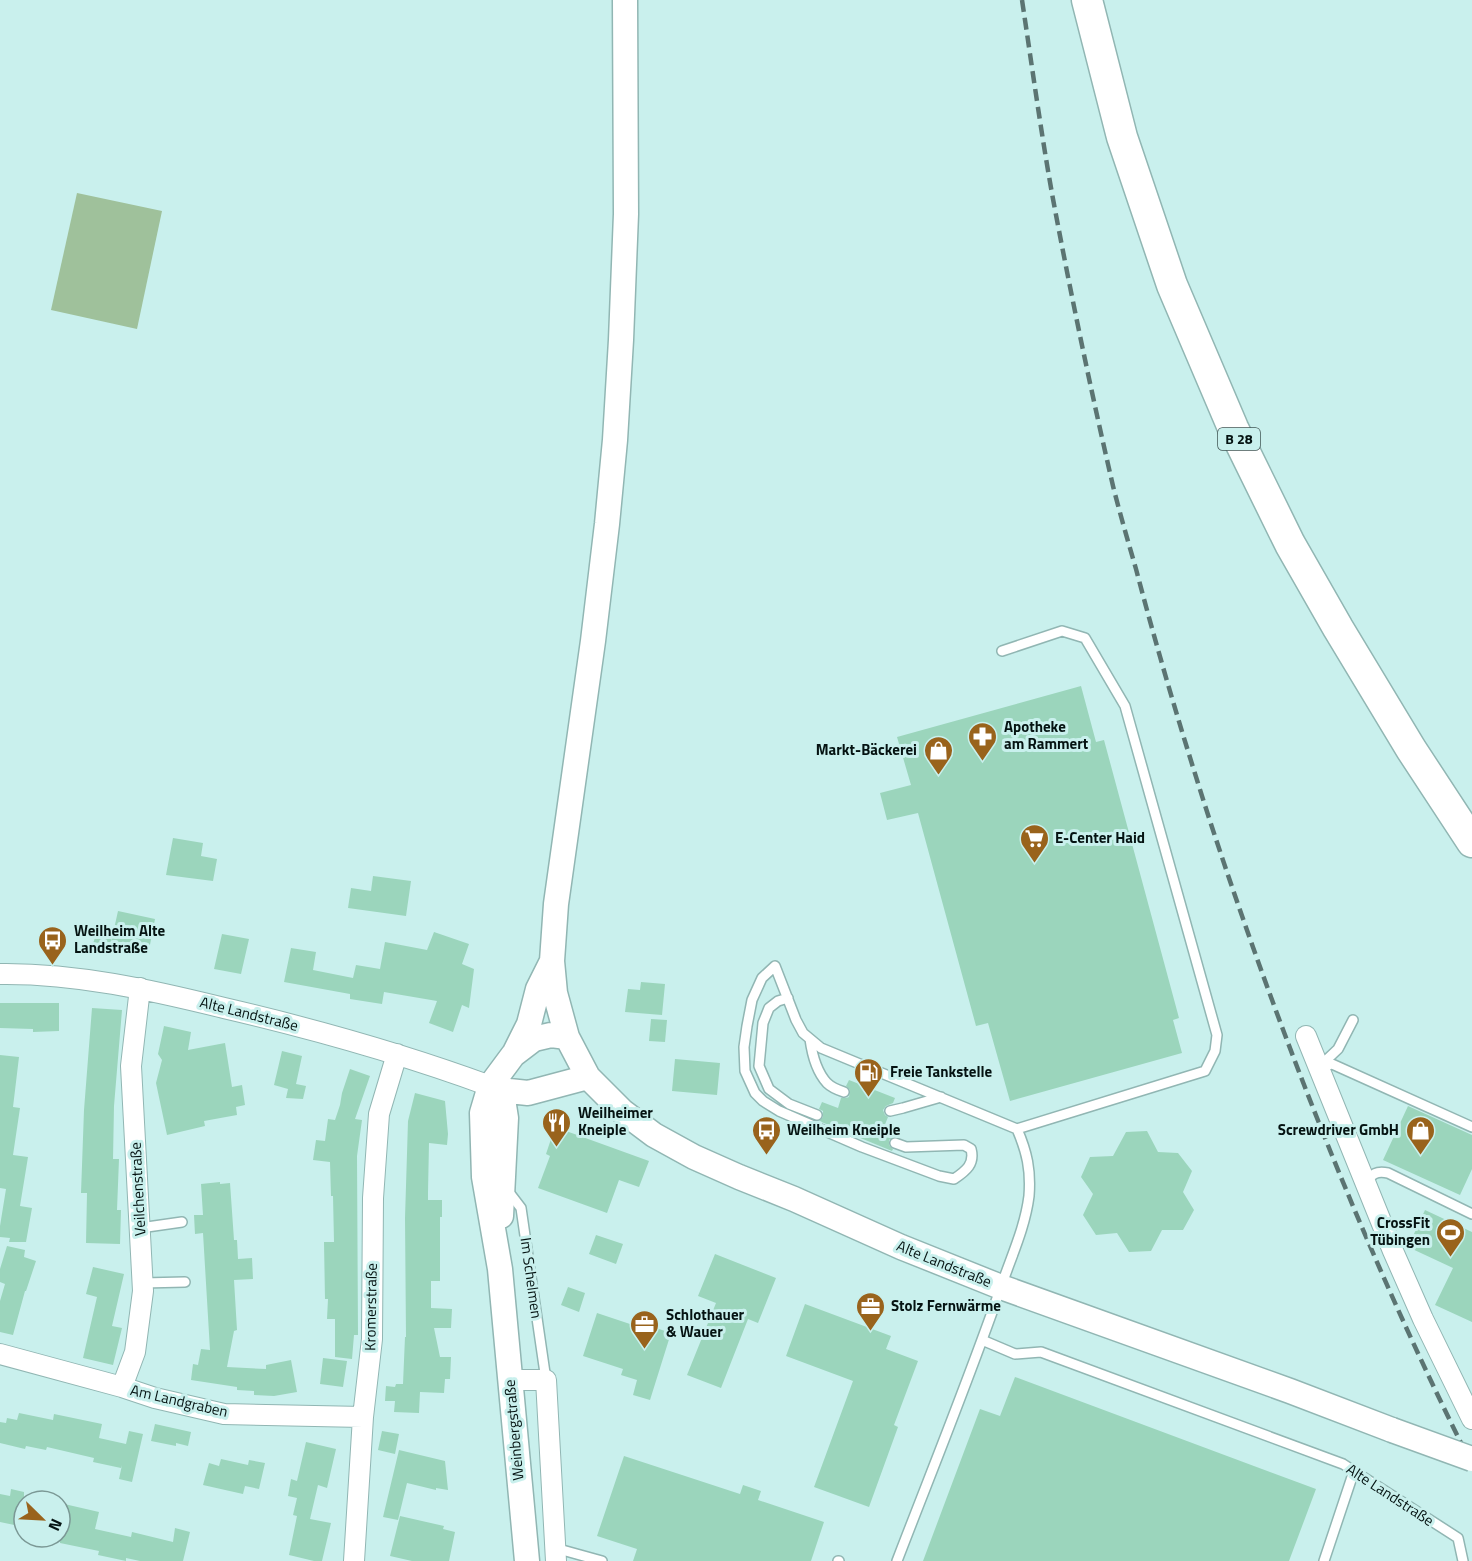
<svg xmlns="http://www.w3.org/2000/svg" width="1472" height="1561" viewBox="0 0 1472 1561" font-family="'Titillium Web',sans-serif">
  <style>
    .green { fill: #9fc19b }
    .building { fill: #9bd5bc }
    .lines { fill: none; stroke-linecap: round; stroke-linejoin: round }
    .service-casing { stroke: #91b6b3; stroke-width: 12 }
    .minor-casing { stroke: #91b6b3; stroke-width: 22 }
    .tertiary-casing { stroke: #91b6b3; stroke-width: 27 }
    .primary-casing { stroke: #91b6b3; stroke-width: 33 }
    .service { stroke: #fff; stroke-width: 9 }
    .minor { stroke: #fff; stroke-width: 20 }
    .tertiary { stroke: #fff; stroke-width: 24 }
    .primary { stroke: #fff; stroke-width: 30 }
    .rail { stroke: #5b7472; stroke-width: 4.5; stroke-dasharray: 12 6; stroke-linecap: butt }
    .tertiary-bridge-casing { stroke: #91b6b3; stroke-width: 27; stroke-linecap: butt }
    .tertiary-bridge { stroke: #fff; stroke-width: 24 }
    .labels { text-anchor: middle; stroke-width: 6; stroke-linejoin: round; paint-order: stroke }
    .shield { fill: #c9f0ed; stroke: #405554; stroke-width: 1.5 }
    .shield-label { font-size: 14px; font-weight: bold; fill: #051312 }
    .poi-label { font-size: 15px; font-weight: bold; fill: #051312; stroke: #c9f0ed; text-anchor: start }
    .street-label { font-size: 15px; fill: #051312; stroke: #c9f0ed }
  </style>
  <rect width="100%" height="100%" fill="#c9f0ed"/>
  <!-- green -->
  <path class="green" d="M77 193 162 211 137 329 51 310Z"/>
  <!-- building -->
  <path class="building" d="M1081 686 1096 742 1104 740 1179 1018 1173 1020 1182 1053 1010 1101 988 1023 976 1026 918 813 887 820 880 793 911 785 897 737Z
    M173 838 203 843 201 856 217 859 213 881 166 875Z
    M373 876 411 881 406 916 348 908 351 888 371 891Z
    M118 911 155 919 148 955 110 947Z
    M97 932 112 935 108 956 90 952Z
    M434 932 469 944 462 964 474 969 469 1008 462 1005 453 1032 429 1023 437 1001 384 992 382 1004 350 999V994L284 982 291 948 316 952 313 970 353 978 356 965 380 969 385 942 427 950Z
    M222 934 249 939 241 974 214 969Z
    M641 982 665 984 662 1015 625 1012 628 989 640 990Z
    M0 1003H59V1031L33 1032V1029L0 1028Z
    M92 1008 122 1010 114 1106 113 1159H119L117 1210H121L120 1244 86 1243 87 1193H81L84 1110Z
    M651 1019 667 1020 665 1042 649 1041Z
    M164 1026 191 1032 188 1050 225 1043 232 1087 242 1085 245 1105 236 1107 237 1115 204 1121 205 1126 167 1135 156 1083 162 1060 158 1054Z
    M282 1051 302 1056 296 1084 306 1086 303 1099 286 1098 288 1089 274 1085Z
    M0 1055 19 1057 13 1107 20 1108 13 1155 28 1157 20 1206 32 1208 26 1242H9L10 1238 0 1237V1226L6 1189 0 1188Z
    M675 1059 720 1063 717 1095 672 1091Z
    M350 1069 370 1076 355 1119 362 1120 357 1156 358 1335H354L352 1359 335 1357V1319H327L328 1299H325L324 1242H334L333 1196H331L330 1162 313 1160 316 1140 325 1141 328 1119 335 1120 340 1105 342 1093Z
    M849 1080 895 1098 893 1103 886 1106 883 1110 885 1115 888 1117 884 1127 899 1132 898 1137H893L889 1140V1145L893 1149 892 1151 819 1121 823 1117V1111L819 1109 822 1102 838 1108 841 1098H846L849 1097 850 1090 846 1086Z
    M415 1093 445 1101 448 1134 447 1145 429 1143 428 1192V1200H442V1217H440V1281H431V1308L452 1309 451 1328H434L440 1357H451L450 1379H445L444 1393 420 1392 419 1413 394 1412 395 1401H385L386 1386 395 1387 396 1384H403L405 1337H406L405 1218 408 1121Z
    M1408 1106 1472 1135V1169L1460 1195 1383 1160Z
    M555 1127 649 1161 639 1187 619 1180 607 1213 538 1188 550 1156 546 1154Z
    M1147 1131 1158 1152 1178 1153 1192 1171 1183 1192 1194 1210 1183 1230H1162L1151 1251 1129 1252 1117 1233 1096 1235 1083 1215 1093 1194 1081 1177 1090 1157 1113 1156 1126 1132Z
    M220 1182V1184L230 1183 234 1240H237L238 1259 252 1258 253 1279 234 1280 237 1330 234 1331 227 1367 266 1369V1365L291 1360 297 1392 274 1396 254 1395V1391L237 1390V1387L191 1380 193 1364 198 1365 201 1349 210 1350 203 1233 195 1234 194 1215H203L201 1184Z
    M1425 1210 1472 1232V1322L1435 1305 1453 1268 1408 1247Z
    M596 1235 623 1244 616 1264 589 1254Z
    M7 1246 25 1250 24 1257 36 1261 26 1291H25L13 1335 0 1332V1301L5 1284 0 1282V1269Z
    M715 1254 776 1278 758 1323 748 1319 721 1388 687 1375 716 1303 698 1296Z
    M93 1267 124 1274 112 1326 122 1328 113 1365 83 1358 97 1297 86 1294Z
    M568 1287 585 1293 579 1312 561 1305Z
    M805 1304 891 1336 886 1349 918 1361 894 1425 898 1427 869 1507 814 1487 853 1381 786 1356Z
    M597 1313 636 1326 638 1322 671 1333 650 1400 633 1395 637 1380 621 1375 623 1369 583 1356Z
    M323 1358 347 1361 343 1387 320 1384Z
    M1015 1377 1316 1489 1289 1561H923L980 1409 1000 1416Z
    M19 1413 53 1420 54 1414 102 1424 99 1438 126 1444 129 1431 143 1434 132 1482 119 1479 122 1465 121 1468 93 1462 94 1458 47 1447 46 1450 26 1446 25 1449 0 1443V1422L6 1423 7 1418 17 1420Z
    M155 1424 191 1432 188 1446 176 1443V1446L151 1441Z
    M382 1431 399 1434 395 1454 378 1450Z
    M306 1442 336 1449 327 1488 318 1485 310 1519 331 1523 322 1561H314L289 1555 297 1516 293 1515 297 1498 288 1496 291 1479 297 1481Z
    M399 1450 445 1461 448 1490 436 1488V1490L407 1483 398 1520 383 1517Z
    M624 1456 740 1494 743 1485 761 1491 758 1500 824 1522 811 1561H633L637 1549 597 1536Z
    M221 1459 248 1465 249 1460 265 1463 259 1489 245 1486 243 1494 203 1485 209 1463 219 1466Z
    M11 1489 24 1492V1527L0 1522V1494L10 1496Z
    M60 1503 99 1512 95 1529 131 1537 132 1532 173 1542 175 1528 190 1532 183 1561H140L126 1558V1561L98 1555 99 1551 60 1543Z
    M400 1516 444 1526 443 1529 455 1532 449 1561H412L390 1556Z"/>
  <g class="lines">
    <defs>
      <path id="service" d="M788 998 778 1001 769 1008 763 1023 759 1066 769 1089 789 1104 817 1115
        M810 1039C812 1054 816 1071 827 1083 831 1087 838 1090 844 1092
        M1320 1066 1338 1049 1353 1020
        M1318 1067 1332 1064 1472 1127
        M890 1111 903 1108 941 1097
        M895 1143 906 1147 964 1145 971 1149C975 1164 966 1171 954 1179L939 1176 862 1147 779 1111 763 1101 755 1093 745 1071 744 1047 747 1026 752 1000 762 978 775 966 796 1020 803 1033 821 1048 1017 1129 1205 1071 1215 1051 1217 1035 1125 706 1085 638 1062 631 1002 651
        M1367 1184C1371 1173 1377 1171 1388 1173L1472 1214
        M508 1191 521 1208 546 1380
        M140 1228 182 1222
        M143 1283 185 1282
        M982 1340 1015 1354 1041 1352 1343 1464 1458 1538 1463 1561
        M555 1548 602 1561
        M838 1561H839
        M897 1561C932 1470 969 1379 1001 1287 1011 1257 1025 1228 1029 1196 1031 1170 1027 1152 1017 1129
        M1324 1561 1354 1471"/>
      <path id="minor" d="M0 974C76 973 151 990 224 1008 314 1029 403 1054 490 1086
        M1306 1036 1393 1251 1423 1319 1472 1419
        M0 1354 122 1387 155 1398 224 1414 363 1417
        M509 1380H546L556 1561
        M122 1387 135 1352 143 1291 131 1066 140 988
        M354 1561 363 1417 372 1339 373 1198 379 1114 397 1054"/>
      <path id="tertiary" d="M625 0 626 214 621 340 615 440 607 524 593 641 556 904 552 961 555 993 567 1037 588 1077 622 1111 654 1135 694 1157 739 1177 794 1199 901 1247 1001 1287 1290 1391 1392 1430
        M515 1052 529 1024 538 989 552 961
        M490 1086 498 1092 503 1099 506 1118 501 1216
        M490 1086 509 1091 528 1093 588 1077
        M527 1561 500 1269 484 1177 482 1113 490 1086 513 1055 534 1039 551 1035 567 1037"/>
      <path id="primary" d="M1087 0 1122 137 1172 285 1233 428 1290 544 1338 628 1411 749 1472 842"/>
    </defs>
    <!-- service casing -->
    <use href="#service" class="service-casing"/>
    <!-- minor casing -->
    <use href="#minor" class="minor-casing"/>
    <!-- tertiary casing -->
    <use href="#tertiary" class="tertiary-casing"/>
    <!-- primary casing -->
    <use href="#primary" class="primary-casing"/>
    <!-- service -->
    <use href="#service" class="service"/>
    <!-- minor -->
    <use href="#minor" class="minor"/>
    <!-- tertiary -->
    <use href="#tertiary" class="tertiary"/>
    <!-- primary -->
    <use href="#primary" class="primary"/>
    <!-- rail -->
    <path class="rail" d="M1022 0C1032 66 1041 133 1053 199 1071 295 1091 391 1113 486 1120 514 1128 541 1136 569 1158 653 1183 737 1210 821 1282 1041 1368 1258 1472 1465"/>
    <defs>
      <path id="tertiary-bridge" d="M1392 1430 1472 1459"/>
    </defs>
    <!-- tertiary-bridge casing -->
    <use href="#tertiary-bridge" class="tertiary-bridge-casing"/>
    <!-- tertiary-bridge -->
    <use href="#tertiary-bridge" class="tertiary-bridge"/>
  </g>
  <!-- icons -->
  <defs>
    <symbol id="pharmacy-pin" viewBox="-11 -11 22 30"><path d="M0 17L-7.5 6A9.5 9.5 0 1 1 7.5 6Z" fill="#99631c" stroke="#c9f0ed"/><path d="M-2-6h4v4h4v4h-4v4h-4v-4h-4v-4h4Z" fill="#fff"/></symbol>
    <symbol id="shop-pin" viewBox="-11 -11 22 30"><path d="M0 17L-7.5 6A9.5 9.5 0 1 1 7.5 6Z" fill="#99631c" stroke="#c9f0ed"/><path d="M-5-2.5h2.3a2.7 3.5 0 0 1 5.4 0H5L5.5 6h-11ZM-1.5-2.5h3a1.5 2.3 0 0 0-3 0Z" fill="#fff"/></symbol>
    <symbol id="supermarket-pin" viewBox="-11 -11 22 30"><path d="M0 17L-7.5 6A9.5 9.5 0 1 1 7.5 6Z" fill="#99631c" stroke="#c9f0ed"/><path d="M-6-5.5h2.5l.6 2H6L4.5 2H-2.5L-4.4-4H-6ZM-1.5 3.2a1.3 1.3 0 1 0 .1 0ZM3 3.2a1.3 1.3 0 1 0 .1 0Z" fill="#fff"/></symbol>
    <symbol id="bus-pin" viewBox="-11 -11 22 30"><path d="M0 17L-7.5 6A9.5 9.5 0 1 1 7.5 6Z" fill="#99631c" stroke="#c9f0ed"/><path d="M-5-6H5V4H4V6H2V4H-2V6H-4V4H-5ZM-3.5-4V0h7V-4ZM-3.5 1.2v1.5H-2V1.2ZM2 1.2v1.5H3.5V1.2Z" fill="#fff"/></symbol>
    <symbol id="fuel-pin" viewBox="-11 -11 22 30"><path d="M0 17L-7.5 6A9.5 9.5 0 1 1 7.5 6Z" fill="#99631c" stroke="#c9f0ed"/><path d="M-5.5-6h7V0h2V4h1.3V-2.5L3-4.5l.8-.8L6-3V5H2.5V1h-1V6h-7ZM-4.2-4.7v3.2H.2V-4.7Z" fill="#fff"/></symbol>
    <symbol id="restaurant-pin" viewBox="-11 -11 22 30"><path d="M0 17L-7.5 6A9.5 9.5 0 1 1 7.5 6Z" fill="#99631c" stroke="#c9f0ed"/><path d="M-5-6h1v4h1v-4h1v4h1v-4h1v5L-1.5 .5V6h-2V.5L-5-1ZM5-6V6H3V1.5H1.5Q1.5-4 5-6Z" fill="#fff"/></symbol>
    <symbol id="stadium-pin" viewBox="-11 -11 22 30"><path d="M0 17L-7.5 6A9.5 9.5 0 1 1 7.5 6Z" fill="#99631c" stroke="#c9f0ed"/><path d="M0-5a6.5 5 0 1 0 0 10a6.5 5 0 1 0 0-10ZM-3.5-1.8h7v3.6h-7Z" fill="#fff"/></symbol>
    <symbol id="office-pin" viewBox="-11 -11 22 30"><path d="M0 17L-7.5 6A9.5 9.5 0 1 1 7.5 6Z" fill="#99631c" stroke="#c9f0ed"/><path d="M-6-3h4V-5.5h4V-3h4V5H-6ZM-1-4.5V-3h2v-1.5ZM-6 0V1H6V0Z" fill="#fff"/></symbol>
  </defs>
  <g fill-rule="evenodd">
    <use href="#pharmacy-pin" x="966" y="720" width="33" height="45"/>
    <use href="#shop-pin" x="922" y="734" width="33" height="45"/>
    <use href="#supermarket-pin" x="1018" y="822" width="33" height="45"/>
    <use href="#bus-pin" x="36" y="924" width="33" height="45"/>
    <use href="#fuel-pin" x="852" y="1056" width="33" height="45"/>
    <use href="#restaurant-pin" x="540" y="1106" width="33" height="45"/>
    <use href="#bus-pin" x="750" y="1114" width="33" height="45"/>
    <use href="#shop-pin" x="1404" y="1114" width="33" height="45"/>
    <use href="#stadium-pin" x="1434" y="1216" width="33" height="45"/>
    <use href="#office-pin" x="854" y="1290" width="33" height="45"/>
    <use href="#office-pin" x="628" y="1308" width="33" height="45"/>
  </g>
  <g class="labels">
    <!-- shield labels -->
    <rect class="shield" x="1218" y="428" width="42" height="22" rx="4.5"/>
    <g class="shield-label">
      <text x="1239" y="444">B 28</text>
    </g>
    <!-- poi labels -->
    <g class="poi-label">
      <text x="1004" y="732">Apotheke<tspan x="1004" dy="17">am Rammert</tspan></text>
      <text x="917" y="755" text-anchor="end">Markt-Bäckerei</text>
      <text x="1055" y="843">E-Center Haid</text>
      <text x="74" y="936">Weilheim Alte<tspan x="74" dy="17">Landstraße</tspan></text>
      <text x="890" y="1077">Freie Tankstelle</text>
      <text x="578" y="1118">Weilheimer<tspan x="578" dy="17">Kneiple</tspan></text>
      <text x="787" y="1135">Weilheim Kneiple</text>
      <text x="1399" y="1135" text-anchor="end">Screwdriver GmbH</text>
      <text x="1430" y="1228" text-anchor="end">CrossFit<tspan x="1430" dy="17">Tübingen</tspan></text>
      <text x="891" y="1311">Stolz Fernwärme</text>
      <text x="666" y="1320">Schlothauer<tspan x="666" dy="17">&amp; Wauer</tspan></text>
    </g>
    <!-- street labels -->
    <g class="street-label">
      <text transform="translate(249 1014) rotate(14)" y="5">Alte Landstraße</text>
      <text transform="translate(138 1189) rotate(-93)" y="5">Veilchenstraße</text>
      <text transform="translate(944 1264) rotate(22)" y="5">Alte Landstraße</text>
      <text transform="translate(531 1278) rotate(82)" y="5">Im Schelmen</text>
      <text transform="translate(371 1307) rotate(-89)" y="5">Kromerstraße</text>
      <text transform="translate(179 1401) rotate(13)" y="5">Am Landgraben</text>
      <text transform="translate(514 1430) rotate(-95)" y="5">Weinbergstraße</text>
      <text transform="translate(1390 1495) rotate(33)" y="5">Alte Landstraße</text>
    </g>
  </g>
  <!-- north arrow -->
  <g transform="translate(42 1519) rotate(114)"><circle r="28" fill="#c9f0ed" stroke="#7b9895" stroke-width="1.5"/>
  <path d="M0-4.5L10 22L0 15L-10 22Z" fill="#99631c"/>
  <text y="-9" font-size="16" font-weight="bold" text-anchor="middle" fill="#051312">N</text>
  </g>
</svg>
